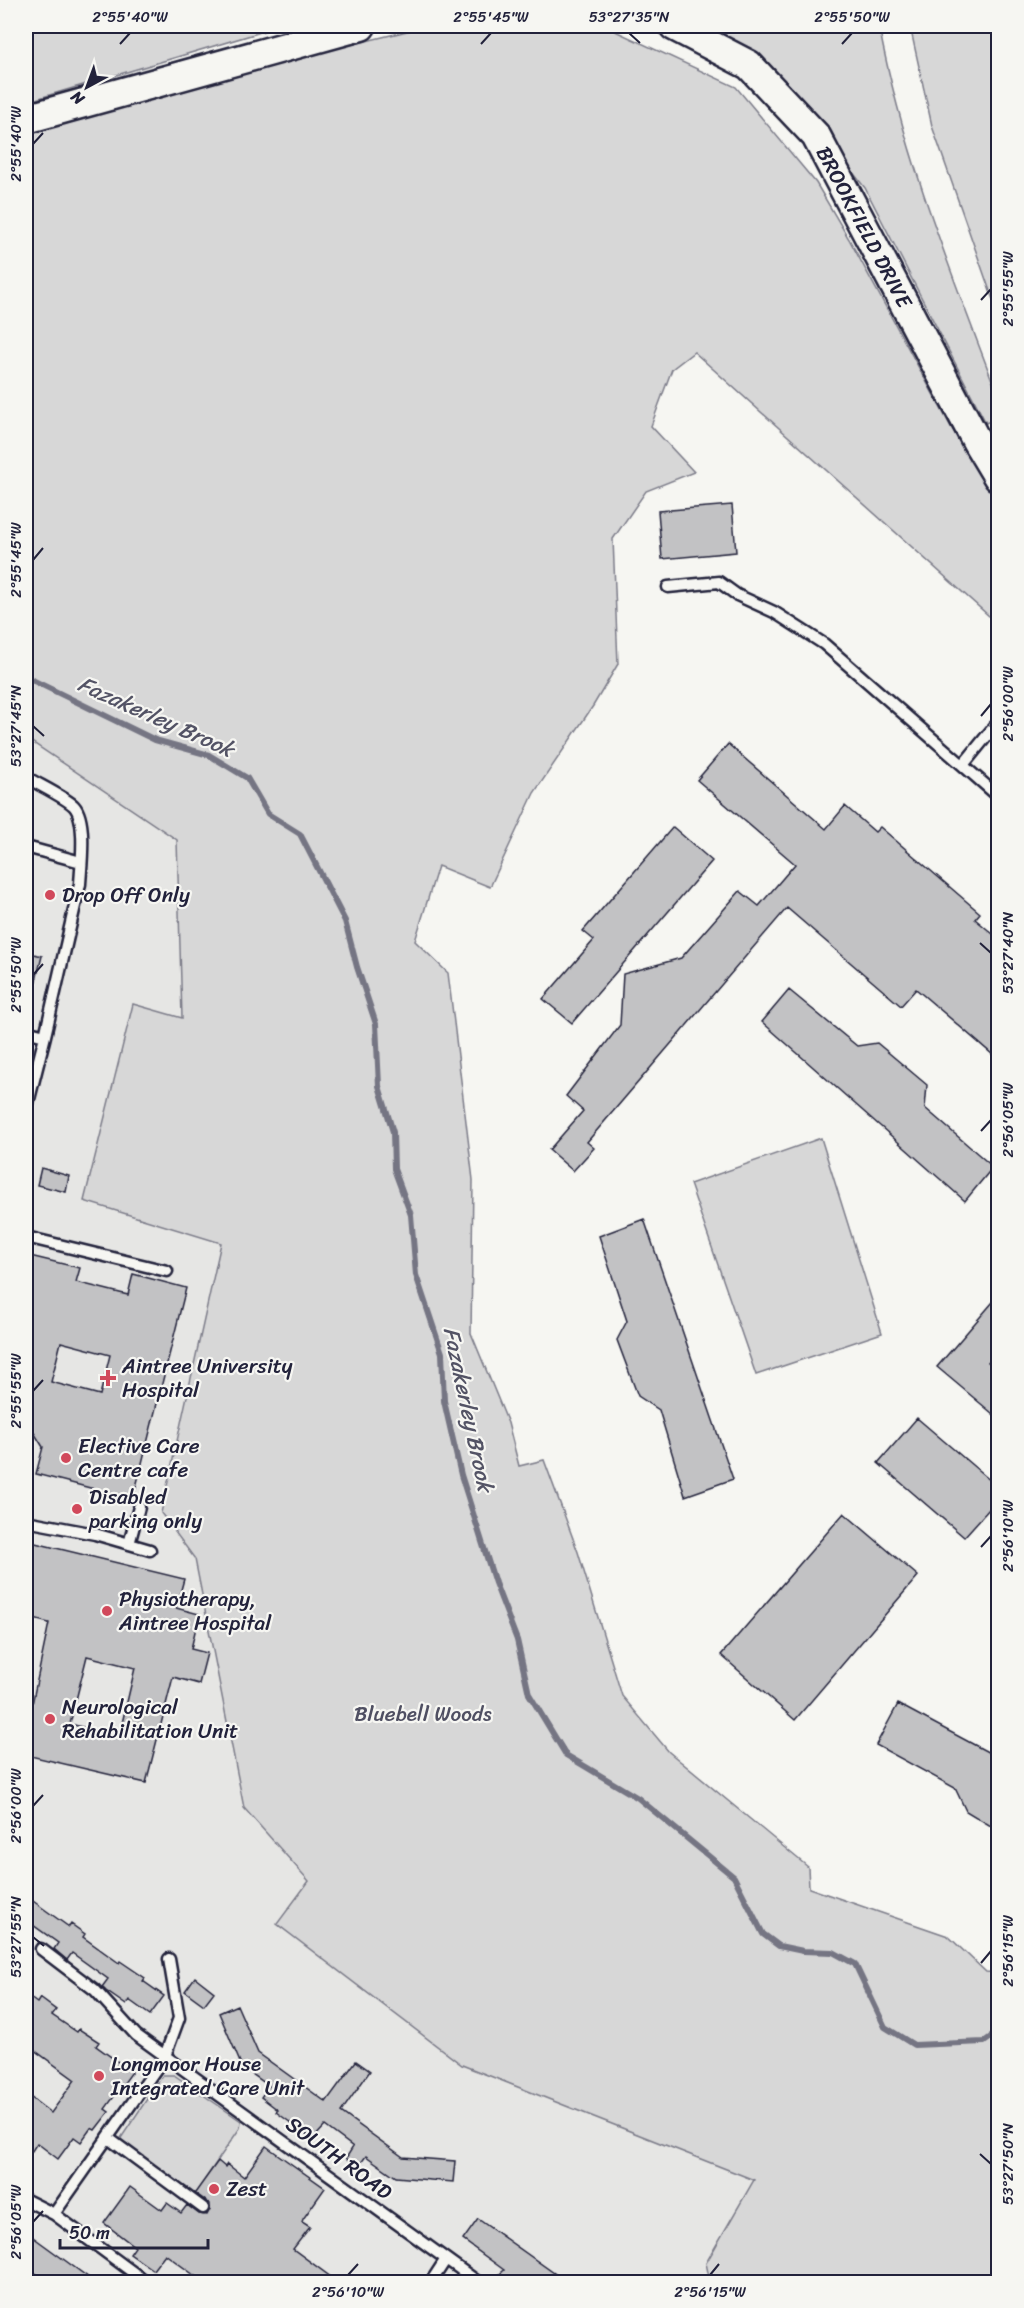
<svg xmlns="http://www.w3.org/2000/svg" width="1024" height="2308" viewBox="0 0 1024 2308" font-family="Sriracha,sans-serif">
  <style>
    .built { fill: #e6e6e4 }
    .green { fill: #d7d7d7; stroke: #7c7c89; stroke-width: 1.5 }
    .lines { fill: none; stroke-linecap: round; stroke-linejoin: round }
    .stream { stroke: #757583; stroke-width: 6 }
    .building { fill: #c2c2c4; stroke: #22223b; stroke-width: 1.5; fill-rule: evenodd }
    .lane-casing { stroke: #22223b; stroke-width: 15 }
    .secondary-casing { stroke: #22223b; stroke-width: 33 }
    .lane { stroke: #f6f6f2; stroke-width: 10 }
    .secondary { stroke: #f6f6f2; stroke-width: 28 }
    .ticks { fill: none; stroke: #22223b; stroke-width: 2 }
    .poi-dot { fill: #d1495b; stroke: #f6f6f2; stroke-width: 2 }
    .labels { text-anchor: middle; stroke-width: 4.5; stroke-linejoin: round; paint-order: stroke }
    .street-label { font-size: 21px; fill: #22223b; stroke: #f6f6f2 }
    .poi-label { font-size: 21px; fill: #22223b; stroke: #f6f6f2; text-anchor: start }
    .park-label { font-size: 21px; fill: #4f4f62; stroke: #f6f6f2 }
    .water-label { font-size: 22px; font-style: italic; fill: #535365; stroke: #f6f6f2 }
    .neatline { fill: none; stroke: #22223b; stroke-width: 2 }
    .ticks-label { font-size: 15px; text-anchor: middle; fill: #22223b }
  </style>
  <rect width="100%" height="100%" fill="#f6f6f2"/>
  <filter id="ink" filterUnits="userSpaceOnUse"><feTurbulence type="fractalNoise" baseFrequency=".0167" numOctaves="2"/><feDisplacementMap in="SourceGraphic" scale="12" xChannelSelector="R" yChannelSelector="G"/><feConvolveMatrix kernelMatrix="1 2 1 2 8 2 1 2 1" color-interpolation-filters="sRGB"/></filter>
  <g filter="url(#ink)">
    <!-- built -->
    <path class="built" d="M26 738 177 840 186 1154 230 1203 161 1512 195 1559 244 1808 766 2159 707 2263 710 2282H26Z"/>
    <!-- green -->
    <path class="green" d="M26 26H281L26 102Z
      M428 26H552L611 29 736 87 816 183 849 239 951 427 998 502V624L694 352 672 369 651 426 694 472 646 491 613 539 618 664 593 706 534 793 490 887 438 866 415 941 448 973 473 1180 471 1333 508 1423 519 1466 544 1460 578 1552 622 1696 669 1752 808 1867 809 1888 948 1936 986 1972 998 1973V2282H710L706 2263 754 2180 462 2065 277 1924 309 1881 244 1808 195 1559 161 1513 221 1243 84 1201 133 1004 182 1018 177 840 26 738V135L271 64Z
      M690 26H879C903 154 952 274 998 396V417L986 423 865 188 796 99Z
      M910 26H998V314L932 126Z
      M821 1138 882 1333 756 1375 690 1184Z
      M163 2075H174L241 2121 240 2128 194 2195 119 2141Z"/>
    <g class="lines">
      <!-- stream -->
      <path class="stream" d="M26 677 155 740 209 755 247 778 268 814 300 834 345 921 357 967 376 1024 379 1086 393 1132 394 1169 411 1215 416 1275 442 1353 444 1401 461 1475 495 1583 517 1640 529 1694 566 1755 638 1798 734 1877 763 1934 779 1946 803 1951 833 1952 855 1964 885 2027 914 2045 984 2042 998 2032"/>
    </g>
    <!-- building -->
    <path class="building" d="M732 505 736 552 662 559 658 511Z
      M728 744 826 829 845 806 875 832 880 827 980 913 975 919 999 939V1060L916 989 901 1006 787 908 587 1142 594 1148 573 1171 549 1150 583 1111 566 1096 620 1025 623 974 681 958 740 891 759 906 795 864 697 780Z
      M673 827 712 861 572 1023 543 999 594 940 583 931Z
      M26 952 42 956 31 1001 26 1000Z
      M789 990 857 1046 877 1043 927 1085 925 1108 993 1167 965 1201 762 1022Z
      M41 1168 69 1176 66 1192 37 1185Z
      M644 1219 733 1479 685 1496 659 1410 638 1396 617 1340 627 1321 599 1236Z
      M26 1255 80 1268 76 1282 128 1295 133 1274 186 1288 133 1499 36 1474 43 1447 26 1420ZM61 1342 110 1355 100 1395 51 1382Z
      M999 1295V1350L988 1362 999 1371V1419L937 1367Z
      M917 1418 999 1488V1498L964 1537 878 1463Z
      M844 1513 918 1576 795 1720 721 1655Z
      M31 1542 184 1579 176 1608 199 1614 191 1649 207 1653 199 1684 173 1677 146 1783 26 1755V1733L49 1623 26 1617V1564ZM87 1656 135 1668 119 1736 70 1724Z
      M898 1704 999 1758V1831L966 1811 955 1788 876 1745Z
      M26 1896 69 1927 71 1924 85 1934 83 1937 119 1963 120 1961 145 1978 143 1981 164 1996 150 2015 129 2000 126 2005 106 1991 102 1987 108 1979 72 1953 67 1960 54 1949 58 1943 26 1920Z
      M195 1977 214 1992 204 2005 185 1991Z
      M26 1995 37 2003 40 1998 56 2010 52 2015 77 2032 79 2029 99 2042 96 2046 132 2072 105 2109 109 2112 95 2130 91 2128 81 2142 74 2137 58 2159 37 2143 26 2160V2094L51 2113 75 2080 26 2044Z
      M237 2005 258 2053 326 2102 356 2061 370 2071 341 2112 403 2157 455 2161 453 2182 396 2177 366 2156 358 2167 346 2158 353 2147 325 2126 313 2139 276 2112 278 2110 261 2097 269 2086 242 2067 219 2013Z
      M266 2146 325 2188 303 2219 302 2222 310 2227 293 2249 339 2283H205L165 2254 153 2270 130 2254 135 2247 104 2223 130 2187 162 2210 167 2203 181 2213 187 2205 199 2214 207 2215 210 2209V2204L195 2193 218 2161 225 2167 227 2164 244 2177Z
      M478 2219 568 2283H513L500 2274 504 2270 463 2240Z
      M26 2232 96 2283H49L26 2266Z"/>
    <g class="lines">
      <defs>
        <path id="lane" d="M668 587 719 582 737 595 774 612 824 644 998 796
          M963 765 994 727
          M26 777C37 784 65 797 74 806 87 820 81 866 80 884L45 1036 26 1111
          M26 847 81 862
          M26 1031 45 1036
          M26 1237 167 1271
          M26 1521 95 1534 150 1550
          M129 1544 139 1507
          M41 1949 95 1990 136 2035 478 2282
          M108 2138 203 2208
          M26 2200 54 2214 146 2282
          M54 2214 165 2056 179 2018 169 1959
          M431 2282 446 2259"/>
        <path id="secondary" d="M674 26 749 65 816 136 977 442 998 477
          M26 119 361 26"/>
      </defs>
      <!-- lane casing -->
      <use href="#lane" class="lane-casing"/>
      <!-- secondary casing -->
      <use href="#secondary" class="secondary-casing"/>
      <!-- lane -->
      <use href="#lane" class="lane"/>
      <!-- secondary -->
      <use href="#secondary" class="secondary"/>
    </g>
  </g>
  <!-- ticks -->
  <path class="ticks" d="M629 33 640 43M120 44 130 33M481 44 491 33M842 44 852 33M33 144 43 133M981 300 991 289M33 560 43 548M981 716 991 704M33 726 44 736M980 943 991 953M33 975 43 964M981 1131 991 1120M33 1391 43 1380M981 1547 991 1536M33 1806 43 1795M33 1937 44 1946M981 1963 991 1951M980 2154 991 2164M33 2222 43 2211M348 2275 358 2264M710 2275 719 2264"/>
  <!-- markers -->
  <g class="poi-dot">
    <circle cx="50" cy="895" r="6"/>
    <path d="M105 1369h6v6h6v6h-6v6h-6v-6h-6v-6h6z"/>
    <circle cx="66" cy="1458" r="6"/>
    <circle cx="77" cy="1509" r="6"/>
    <circle cx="107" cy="1611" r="6"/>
    <circle cx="50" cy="1719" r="6"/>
    <circle cx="99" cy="2076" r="6"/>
    <circle cx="214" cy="2189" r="6"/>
  </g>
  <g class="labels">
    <!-- street labels -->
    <g class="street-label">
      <text transform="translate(864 227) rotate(62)" y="7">BROOKFIELD DRIVE</text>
      <text transform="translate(339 2158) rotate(36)" y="7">SOUTH ROAD</text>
    </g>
    <!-- poi labels -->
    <g class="poi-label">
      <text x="62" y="902">Drop Off Only</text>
      <text x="122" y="1373">Aintree University<tspan x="122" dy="24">Hospital</tspan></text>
      <text x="78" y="1453">Elective Care<tspan x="78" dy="24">Centre cafe</tspan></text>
      <text x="89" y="1504">Disabled<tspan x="89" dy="24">parking only</tspan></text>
      <text x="119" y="1606">Physiotherapy,<tspan x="119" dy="24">Aintree Hospital</tspan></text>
      <text x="62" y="1714">Neurological<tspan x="62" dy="24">Rehabilitation Unit</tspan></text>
      <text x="111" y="2071">Longmoor House<tspan x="111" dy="24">Integrated Care Unit</tspan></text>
      <text x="226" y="2196">Zest</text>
    </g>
    <!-- park labels -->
    <g class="park-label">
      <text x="423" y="1721">Bluebell Woods</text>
    </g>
    <!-- water labels -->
    <g class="water-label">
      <text transform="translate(156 716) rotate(24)" y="8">Fazakerley Brook</text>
      <text transform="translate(469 1409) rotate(78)" y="8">Fazakerley Brook</text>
    </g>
  </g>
  <!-- margin -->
  <rect width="1024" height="2308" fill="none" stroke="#f6f6f2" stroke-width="66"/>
  <!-- north arrow -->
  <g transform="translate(87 87) rotate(221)" stroke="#f6f6f2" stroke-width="4.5" paint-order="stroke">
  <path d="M0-4.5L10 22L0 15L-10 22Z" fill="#22223b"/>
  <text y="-9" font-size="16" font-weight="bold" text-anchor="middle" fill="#22223b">N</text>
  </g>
  <!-- scale -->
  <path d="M60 2239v9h148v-9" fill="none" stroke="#22223b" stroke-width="3"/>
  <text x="69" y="2239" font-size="18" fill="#22223b" stroke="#f6f6f2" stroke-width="4.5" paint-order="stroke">50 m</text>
  <rect x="33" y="33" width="958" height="2242" class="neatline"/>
  <g class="ticks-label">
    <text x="130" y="22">2°55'40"W</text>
    <text x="491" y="22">2°55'45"W</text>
    <text x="629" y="22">53°27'35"N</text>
    <text x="852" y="22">2°55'50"W</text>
    <text transform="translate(16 144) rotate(-90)" y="5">2°55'40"W</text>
    <text transform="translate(1008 289) rotate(-90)" y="5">2°55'55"W</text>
    <text transform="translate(16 560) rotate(-90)" y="5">2°55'45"W</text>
    <text transform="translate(1008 704) rotate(-90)" y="5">2°56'00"W</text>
    <text transform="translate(16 726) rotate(-90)" y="5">53°27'45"N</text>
    <text transform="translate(1008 953) rotate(-90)" y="5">53°27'40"N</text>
    <text transform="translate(16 975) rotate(-90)" y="5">2°55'50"W</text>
    <text transform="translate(1008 1120) rotate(-90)" y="5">2°56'05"W</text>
    <text transform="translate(16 1391) rotate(-90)" y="5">2°55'55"W</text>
    <text transform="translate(1008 1536) rotate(-90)" y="5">2°56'10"W</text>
    <text transform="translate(16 1806) rotate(-90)" y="5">2°56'00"W</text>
    <text transform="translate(16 1937) rotate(-90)" y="5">53°27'55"N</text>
    <text transform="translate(1008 1951) rotate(-90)" y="5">2°56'15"W</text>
    <text transform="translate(1008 2164) rotate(-90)" y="5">53°27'50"N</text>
    <text transform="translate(16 2222) rotate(-90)" y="5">2°56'05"W</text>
    <text x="348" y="2297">2°56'10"W</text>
    <text x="710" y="2297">2°56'15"W</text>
  </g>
</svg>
